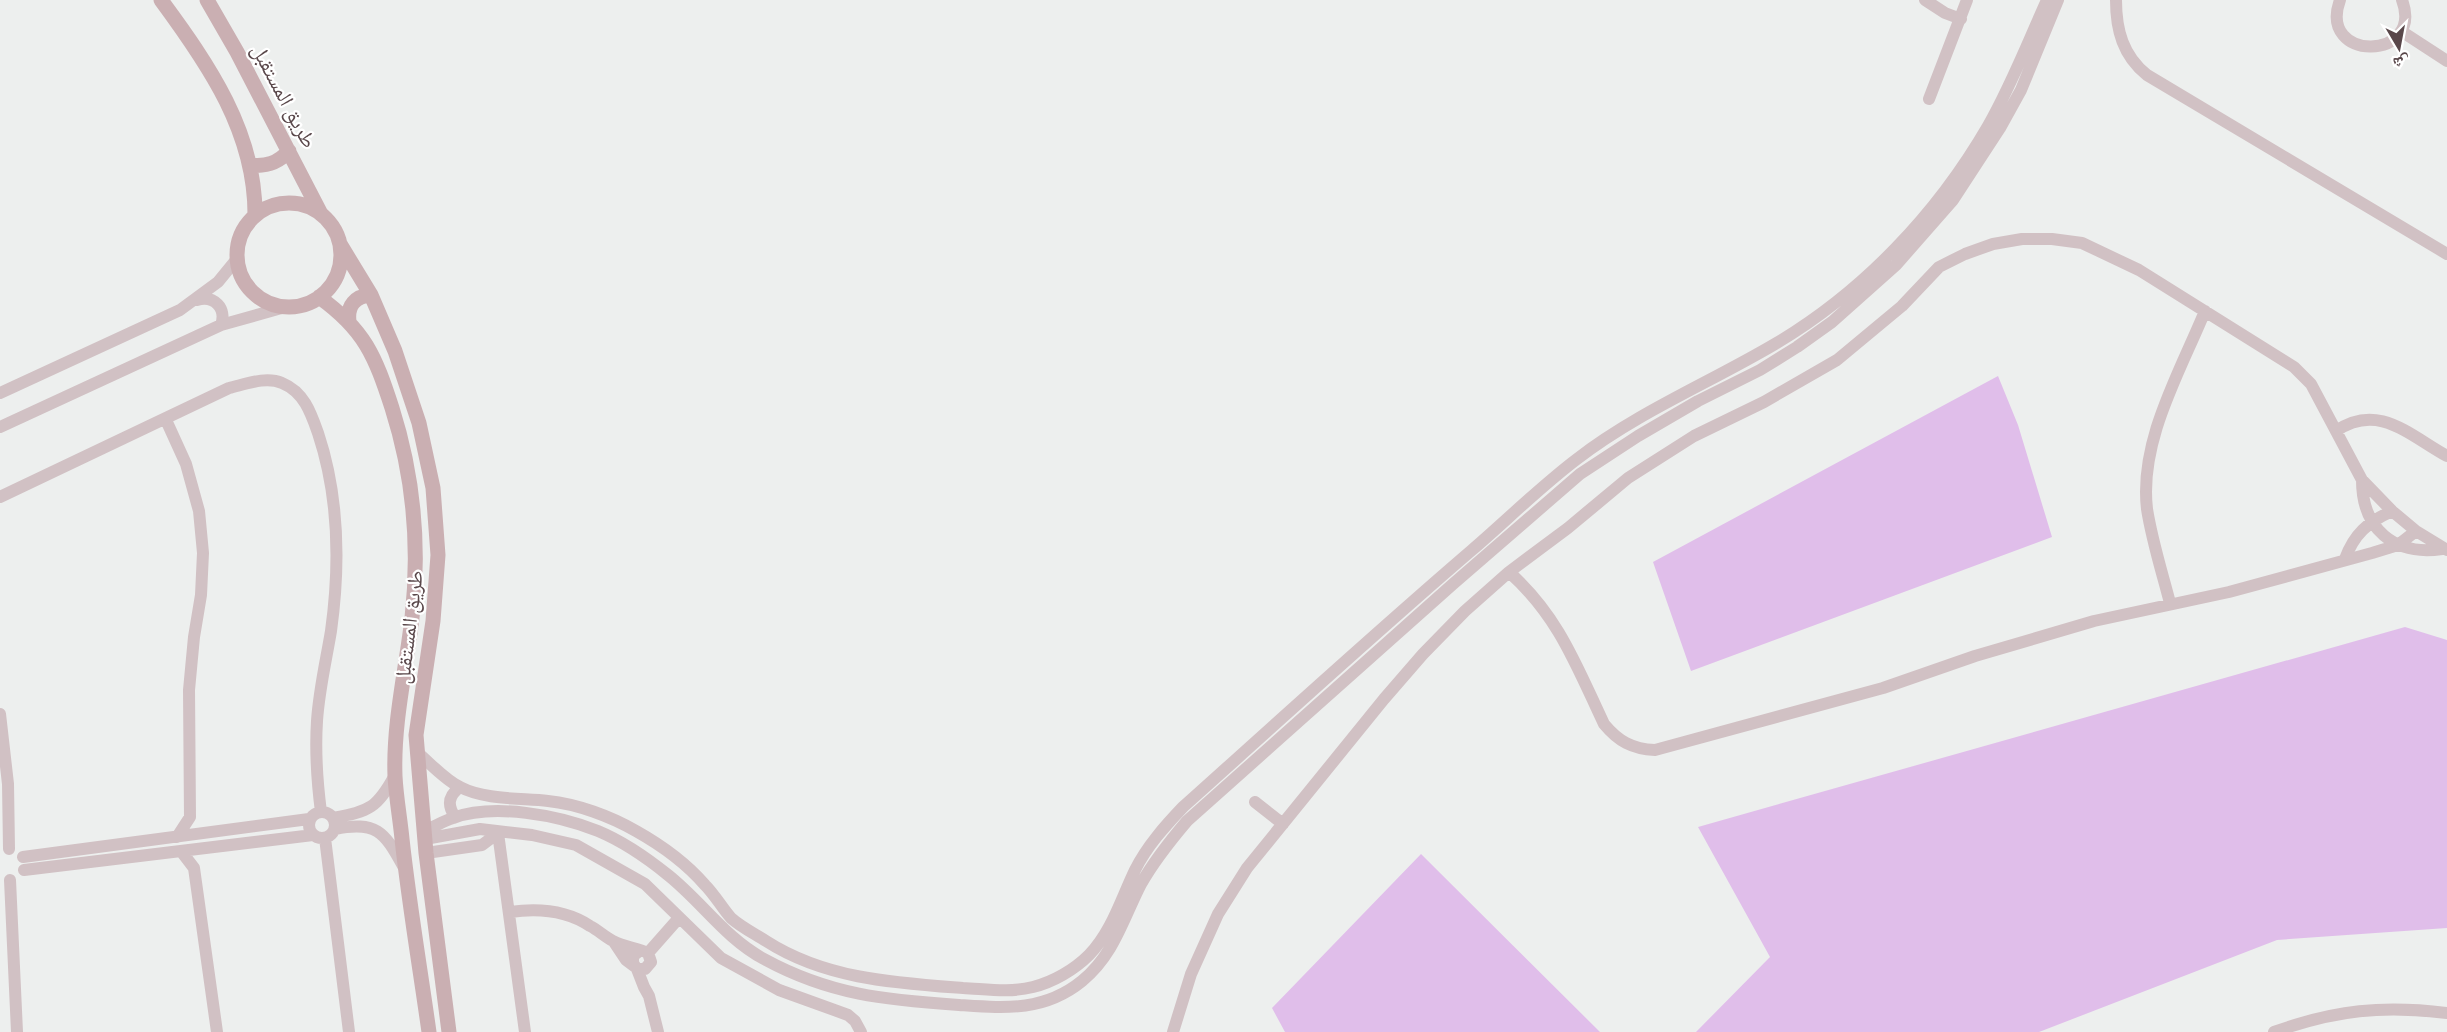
<svg xmlns="http://www.w3.org/2000/svg" width="2447" height="1032" viewBox="0 0 2447 1032" font-family="Karla,'Noto Naskh Arabic',sans-serif">
  <style>
    .green { fill: #e0beea }
    .lines { fill: none; stroke-linecap: round; stroke-linejoin: round }
    .minor { stroke: #d1c1c4; stroke-width: 12 }
    .major { stroke: #caafb2; stroke-width: 15 }
    .labels { text-anchor: middle; stroke-width: 4.5; stroke-linejoin: round; paint-order: stroke }
    .street-label { font-size: 21px; fill: #59474a; stroke: #fff }
  </style>
  <rect width="100%" height="100%" fill="#edefee"/>
  <!-- green -->
  <path class="green" d="M1998 376 2018 425 2052 537 1691 671 1653 562Z
    M2405 627 2447 640V928L2277 940 2039 1032H1696L1770 957 1698 827Z
    M1421 854 1600 1032H1285L1272 1008Z"/>
  <g class="lines">
    <!-- minor -->
    <path class="minor" d="M1925 0 1945 13 1961 19
      M2116 0C2116 30 2123 56 2147 75L2447 254
      M2340 0C2317 63 2425 61 2402 0
      M2401 31 2447 61
      M1929 99 1967 0
      M197 300C214 295 227 308 221 325
      M0 393 180 310 218 282 236 260
      M166 420 186 464 199 511 203 553 201 595 194 637 189 690 190 817 177 837
      M0 427 221 325 285 307
      M2336 431C2378 402 2409 435 2447 456
      M2362 480C2362 529 2394 556 2442 549
      M0 497 229 388C246 384 266 376 282 383 304 392 311 413 318 433 339 496 340 566 331 631 326 661 319 690 317 721 315 752 317 781 321 812
      M2345 559C2354 534 2368 522 2392 511
      M1509 572C1559 617 1576 665 1604 724 1618 741 1632 749 1655 750L1883 688 1975 656 2094 621 2229 592 2372 553 2398 545 2416 531
      M2170 603C2162 572 2152 541 2147 509 2139 441 2180 372 2205 311
      M0 714 8 784 9 849
      M417 752C430 763 445 780 460 787 485 800 520 798 548 801 577 804 610 816 636 831 661 845 686 863 705 885 715 895 722 908 731 918 741 927 755 934 766 941 825 979 895 983 963 988 986 989 1010 993 1033 987 1053 982 1074 970 1089 955 1112 931 1121 899 1135 870 1147 846 1165 826 1183 807 1279 721 1374 634 1472 550 1507 520 1540 487 1577 459 1638 412 1709 383 1775 344 1863 292 1937 214 1988 126 2011 86 2028 42 2047 0
      M1255 802 1283 824
      M309 825a13 13 0 1 1 26 0a13 13 0 1 1-26 0Z
      M455 817C447 805 448 796 460 787
      M333 818C370 811 377 808 395 775
      M335 829C376 821 384 831 403 866
      M424 831C434 827 443 821 453 818 494 803 558 815 598 831 622 841 647 858 668 875 702 902 725 938 764 959 830 995 886 1000 959 1005 1004 1008 1044 1012 1082 981 1114 955 1123 919 1141 884 1154 861 1170 841 1187 821L1453 584 1580 474 1638 436 1698 401 1760 370 1797 347 1832 322 1896 265 1953 200 2000 128 2021 90 2058 0
      M498 833 525 1032
      M325 838 349 1032
      M425 839 480 829 532 835 576 845 645 884 721 958 779 990 848 1015 855 1021 861 1032
      M181 851 194 868 217 1032
      M426 853 482 845 498 833
      M23 857 309 819
      M24 870 313 835
      M10 880 17 1032
      M510 912C538 908 566 910 590 926 598 930 605 937 613 941 624 947 638 948 648 953L651 962 645 969H637L633 963V956L638 952
      M614 942 626 960 634 966
      M648 953 678 919
      M637 969 644 987 649 996 658 1032
      M1173 1032 1191 974 1218 914 1247 868 1384 699 1423 654 1465 611 1509 572 1568 528 1628 478 1694 436 1764 402 1837 360 1902 306 1939 267 1965 254 1993 244 2022 239H2052L2082 243 2139 270 2294 367 2311 384 2362 480 2392 511 2416 531 2447 550
      M2274 1032C2335 1010 2383 1005 2447 1013"/>
    <!-- major -->
    <path class="major" d="M161 0C209 65 255 132 255 214
      M207 0 237 52 321 214
      M250 165C266 167 278 163 289 151
      M237 255a52 52 0 1 1 104 0a52 52 0 1 1-104 0Z
      M340 244 371 295 395 351 419 423 433 488 438 555 433 621 416 735 426 853 449 1032
      M319 297C365 330 375 356 392 408 414 477 420 546 412 618 406 670 393 723 395 776 396 797 400 818 402 839 409 903 420 968 429 1032
      M349 321C347 306 355 296 371 295"/>
  </g>
  <g class="labels">
    <!-- street labels -->
    <g class="street-label">
      <text transform="translate(284 96) rotate(62)" y="7">طريق المستقبل</text>
      <text transform="translate(409 627) rotate(-83)" y="7">طريق المستقبل</text>
    </g>
  </g>
  <!-- north arrow -->
  <g transform="translate(2399 48) rotate(170)" stroke="#ffffff" stroke-width="4.5" paint-order="stroke">
  <path d="M0-4.5L10 22L0 15L-10 22Z" fill="#59474a"/>
  <text y="-9" font-size="16" font-weight="bold" text-anchor="middle" fill="#59474a">ش</text>
  </g>
</svg>
